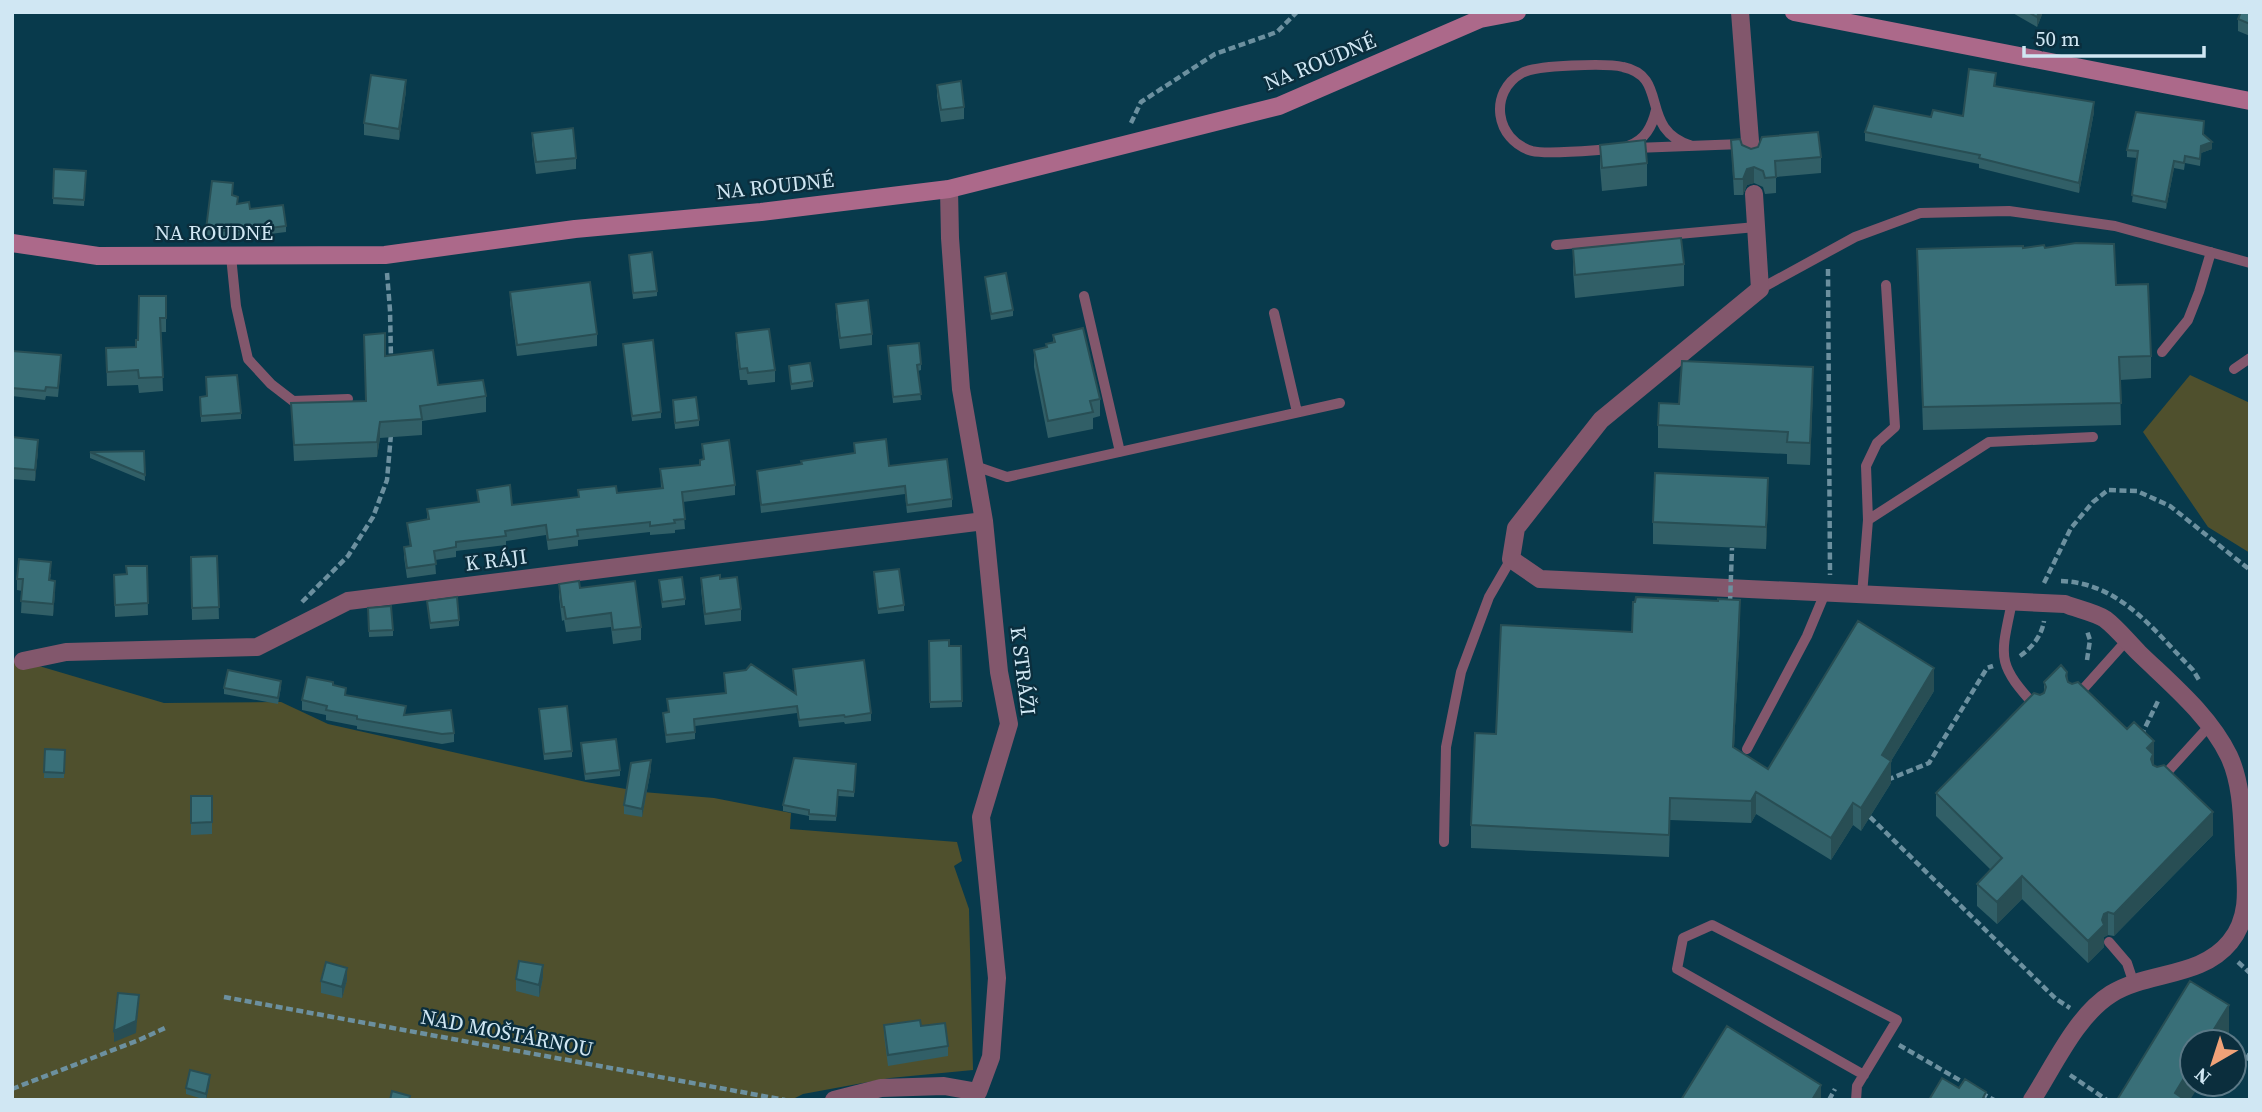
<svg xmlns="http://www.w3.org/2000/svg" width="2262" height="1112" viewBox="0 0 2262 1112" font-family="'Source Serif 4',serif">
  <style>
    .green { fill: #4f502d }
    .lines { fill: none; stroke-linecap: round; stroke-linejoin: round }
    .path { stroke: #6c909f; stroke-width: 4.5; stroke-dasharray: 7 3.5; stroke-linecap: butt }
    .lane { stroke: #82576c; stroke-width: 10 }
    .street { stroke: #82576c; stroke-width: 18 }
    .secondary { stroke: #ac698a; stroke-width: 18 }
    .path-bridge { stroke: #6c909f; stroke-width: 4.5; stroke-dasharray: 7 3.5; stroke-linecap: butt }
    .wall { fill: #315f67 }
    .shaded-wall { fill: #284e54 }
    .building { fill: #396f78; stroke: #284e54; stroke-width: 2 }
    .labels { text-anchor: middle; stroke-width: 5; stroke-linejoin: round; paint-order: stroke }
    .street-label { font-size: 21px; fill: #d0e7f3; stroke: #0b2e3d }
  </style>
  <rect width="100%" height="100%" fill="#083a4c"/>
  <!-- green -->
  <path class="green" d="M2190 375 2250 403V553L2208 527 2143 432Z
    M12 658 164 703 281 702 328 724 586 782 643 792 714 798 791 813 790 829 957 842 962 861 954 866 969 909 973 1070 890 1078 803 1094 791 1100H12Z"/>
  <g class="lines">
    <!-- path -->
    <path class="path" d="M1131 123 1141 102 1215 54 1277 32 1297 12
      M1828 269 1830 575
      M387 273 390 310 391 359
      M2061 581C2121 583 2154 631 2193 670L2199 680
      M2044 583 2071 528 2093 502 2108 490 2137 491 2170 506 2250 570
      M302 602 348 556 373 517 387 480 391 434
      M2020 656C2032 648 2042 635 2044 621
      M2087 660 2090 640 2087 631
      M2141 736 2159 699
      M1887 780 1929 763 1987 668 1993 666
      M1870 817 2056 999 2070 1008
      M2238 962 2250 973
      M224 997 785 1100
      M1899 1045 1968 1085
      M2246 1060 2250 1053
      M2070 1075 2107 1100
      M12 1089 139 1040 165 1028
      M1981 1093 1994 1100
      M1829 1100 1835 1089"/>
    <!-- lane -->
    <path class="lane" d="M1628 146C1645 140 1652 127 1656 110
      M1635 148 1742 144
      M1613 149C1593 150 1548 155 1532 151 1495 140 1488 92 1522 73 1536 65 1607 63 1623 67 1671 77 1637 129 1692 146
      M1556 245 1756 227
      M231 256 236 306 248 359 271 384 293 401 348 399
      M1760 289 1855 237 1920 213 2009 211 2115 226 2250 263
      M1084 296 1120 452
      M1274 313 1297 412
      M2162 352 2188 320 2199 292 2211 252
      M2234 369 2250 358
      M975 466 1007 477 1340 403
      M1868 520 1989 442 2093 437
      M1862 595 1868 520 1866 466 1877 443 1895 427 1886 285
      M2012 602C2000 659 1996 663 2037 708
      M2076 697 2127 640
      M1747 749 1807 636 1825 593
      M2161 779 2210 725
      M1444 842 1446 747 1461 672 1489 597 1511 559
      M2109 942 2127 963 2134 984
      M1856 1100 1857 1086 1897 1020 1712 925 1683 938 1677 969 1864 1075"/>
    <!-- street -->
    <path class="street" d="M1740 12 1751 154
      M1754 194 1760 289 1601 420 1516 528 1511 559 1540 579 2065 604C2077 609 2094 612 2105 619 2117 628 2128 642 2139 653 2171 684 2209 715 2229 756 2243 786 2242 823 2244 855 2246 886 2251 916 2230 942 2201 978 2148 971 2111 994 2076 1016 2054 1066 2032 1100
      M23 661 66 652 257 647 348 601 984 521
      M834 1100 881 1088 944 1086 978 1092 991 1057 997 978 981 817 1009 724 999 672 984 521 961 389 950 238 949 189"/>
    <!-- secondary -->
    <path class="secondary" d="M1794 12 2250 101
      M12 243 98 256 385 255 575 229 761 212 949 189 1279 106 1480 19 1517 12"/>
    <!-- path-bridge -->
    <path class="path-bridge" d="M1730 603 1732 548"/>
  </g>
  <!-- wall -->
  <path class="wall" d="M2011 12H2043L2037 27Z
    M2250 12V36L2238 31V19Z
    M1996 82 1995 86 2094 112 2079 193 1979 168V164L1865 141V132L1931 117 1963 116Z
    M937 85 964 107V119L941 122 937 96Z
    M406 91 399 140 364 135V123Z
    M2204 129 2203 135 2212 149 2201 153 2200 166 2185 163 2184 170 2174 168 2166 209 2132 202 2137 158 2127 157V150Z
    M532 133 576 158V169L536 174 532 144Z
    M1731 140 1751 149 1821 157V173L1776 177V193L1765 194 1763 187 1754 183 1747 185 1743 195H1734Z
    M1600 145 1647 163V186L1602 191 1600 167Z
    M54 169 86 171 84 206 53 204Z
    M233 189 232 196 238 204 286 226V232L239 238 206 235V229Z
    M2023 248 2116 285 2151 356V378L2120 380 2121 425 1923 430 1917 249Z
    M1573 249 1684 264V286L1575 298 1573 271Z
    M629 255 657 291V296L633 299Z
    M985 277 1013 310V316L991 320Z
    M510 292 597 334V346L517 356 510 303Z
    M166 296V332H161L163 391 139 393 138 385 107 386 106 348 136 347 138 340Z
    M836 304 872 334V345L840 349 836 316Z
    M736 333 775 370V382L748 385 747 380H740L736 345Z
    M1053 335 1100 399V416L1093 418V429L1048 438 1034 367V350L1046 348V344L1053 342Z
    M623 344 661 412V418L632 421Z
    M888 346 921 364V370L918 371 921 400 893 403Z
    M12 351 61 364 58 397 46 396 45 400 12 396Z
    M385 356 438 385 486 396V412L422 421V435L380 438 377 457 294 461 291 403 366 401Z
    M789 366 813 381V387L791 390Z
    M1813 389 1810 465 1787 464V454L1658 448V425L1679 404Z
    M207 396 241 413V419L201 422 200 403Z
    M673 400 699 420V426L675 429Z
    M12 437 38 451 35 481 12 479Z
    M854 443 889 466 952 499V507L907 513 905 494 761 513 757 471 801 464 854 454Z
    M702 444 735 485V495L683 502 685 529 675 530V533L650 535V532L578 540V546L548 550 546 535 506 541V545L456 551V557L435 560 436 574 407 578 404 557V547H410L407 523 427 520V509L478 502 477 490 512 505 578 497V490L617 493 661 488 660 469 700 465V460L703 459Z
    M144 451 145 481 90 458V452Z
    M1768 501 1766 549 1653 544V522Z
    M217 556 219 619 192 620 191 557Z
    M126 566H147L148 615 115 617 114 575H126Z
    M874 572 904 605V611L878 614Z
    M51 574 50 580 55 592 53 616 21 613 22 591 17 590V579Z
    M701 578 720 579 741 609V621L705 625 701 590Z
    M659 580 685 599V605L662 608Z
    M559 584 580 588 641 627V640L613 644 611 627 566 632 564 620 562 621 559 597Z
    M427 601 459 620V626L430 629Z
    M368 608 393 630V636L369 637Z
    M1740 622 1734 747 1768 769 1934 691 1891 761V783L1861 831 1853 825 1831 860 1756 814 1751 823 1670 820 1669 857 1471 848V825L1496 734 1632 632Z
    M929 641 949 646H961L962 707 930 708Z
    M793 669 871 713V721L845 724 844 722 799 727 797 713 695 726V739L666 743 663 713 668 712 667 699 725 693 724 673 795 694Z
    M2067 672 2068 682 2154 763 2153 765 2213 835 2114 936 2108 935 2104 937V947L2088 963 2022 899 1997 924 1977 906V884L1991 870 1936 816V793L2040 695 2044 693V682Z
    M333 685 346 695 454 733V742L442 744 357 729V726L326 720V715L302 710V700Z
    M281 687 278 704 224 694V688Z
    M539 709 572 751V757L544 760Z
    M581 743 620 770V776L585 780Z
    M45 749 65 750 64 778H44Z
    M856 764 854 797 838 796 836 821 809 820V816L783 811V805Z
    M651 769 642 817 624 814V805Z
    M191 796H212V834L191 835Z
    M543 977 539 997 516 991V979Z
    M347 980 342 998 321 993V981Z
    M884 1025 921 1026 948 1046V1056L888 1066 884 1035Z
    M210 1081 206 1100 186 1094V1088Z"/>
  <!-- shaded-wall -->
  <path class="shaded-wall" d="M2039 12H2043L2037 27V17Z
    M406 80V91L399 140V129Z
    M2094 102V112L2079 193V183Z
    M2212 142V149L2201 153 2200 166 2201 146Z
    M2174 161V168L2166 209V202Z
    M1754 167V183L1747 185 1743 195V179L1747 169Z
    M1813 367V389L1810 465V443Z
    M380 422V438L377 457V442Z
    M38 440V451L35 481V470Z
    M1768 478V501L1766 549V527Z
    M55 581V592L53 616V604Z
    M1740 600V622L1733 769V747Z
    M1934 668V691L1891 761V783L1861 831V808L1882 755Z
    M2154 741V763L2153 764 2147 748Z
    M651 760V769L642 817V809Z
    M1756 792V814L1751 823V801Z
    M1853 803V825L1831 860V838Z
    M2213 812V835L2114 936V914Z
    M2022 876V899L1997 924V902Z
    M2108 912V935L2104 937V947L2088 963V941L2102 920 2104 914Z
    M543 965V977L539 997V985Z
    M347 968V980L342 998V987Z
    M139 995 136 1033 114 1042V1031Z
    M2229 1005V1036L2226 1042H2206Z
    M2192 1065V1084H2200L2190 1100H2175V1093Z
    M210 1075V1081L206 1100V1094Z
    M1821 1085V1100H1812Z"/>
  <!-- building -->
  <path class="building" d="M2028 12H2039L2037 17Z
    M2241 12H2250V24L2238 19Z
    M1969 69 1996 73 1994 86 2094 102 2079 183 1979 158 1980 155 1865 132 1874 106 1931 117 1933 110 1963 116Z
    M371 75 406 80 399 129 364 123Z
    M961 81 964 107 941 110 937 85Z
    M2136 112 2204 121 2203 134 2212 142 2201 146 2200 159 2185 156 2184 163 2174 161 2166 202 2132 195 2138 151 2127 150Z
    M573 128 576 158 536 162 532 133Z
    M1818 132 1821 157 1775 161 1776 177 1765 178 1763 171 1754 167 1747 169 1743 179H1734L1731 140 1740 139 1742 145 1751 149 1758 147 1762 137Z
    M1645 140 1647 163 1602 168 1600 145Z
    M54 169 86 171 84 200 53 198Z
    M212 181 233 183 232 195 238 197 237 204 249 202 250 209 283 205 286 226 239 232 206 229Z
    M1681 238 1684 264 1575 275 1573 249Z
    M2076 243 2114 244 2116 285 2148 284 2151 356 2119 357 2121 403 1923 407 1917 249 2023 246V248L2044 245 2045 248Z
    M652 252 657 291 633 293 629 255Z
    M1006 273 1013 310 991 314 985 277Z
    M590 282 597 334 517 345 510 292Z
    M139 296H166V318H160L163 377 139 378 138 370 107 372 106 348 136 347V340H138Z
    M868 300 872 334 840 338 836 304Z
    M1083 328 1100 399 1090 401 1093 412 1048 421 1034 350 1047 347 1046 344 1055 342 1053 335Z
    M769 329 775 370 748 373 747 368 740 369 736 333Z
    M385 333V356L433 350 438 385 483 380 486 396 420 406 422 419 380 422 377 442 294 445 291 403 366 401 364 335Z
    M653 340 661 412 632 416 623 344Z
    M919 343 921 364 917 365 921 394 893 397 888 346Z
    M12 351 61 355 58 388 46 387 45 391 12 388Z
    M1682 361 1813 367 1810 443 1787 442 1788 432 1658 425 1659 403 1679 404Z
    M810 363 813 381 791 384 789 366Z
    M237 375 241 413 201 416 200 397 207 396 206 377Z
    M696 397 699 420 675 423 673 400Z
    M12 437 38 440 35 470 12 468Z
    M886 439 889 466 947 459 952 499 907 505 905 486 761 505 757 471 802 464 801 461 855 453 854 443Z
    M729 440 735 485 682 492 685 519 674 520 675 523 650 526V522L577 530 578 536 548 540 546 525 505 531 506 536 456 542V547L434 551 436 564 407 568 404 547 411 546 407 523 429 519 427 509 479 502 477 490 510 485 512 505 579 497 578 490 616 486 617 493 663 488 660 469 700 465V460L704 459 702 444Z
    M144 451 145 475 90 452Z
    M1655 473 1768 478 1766 527 1653 522Z
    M217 556 219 607 192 608 191 557Z
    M19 559 51 562 49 580 55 581 53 604 21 601 23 579H17Z
    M126 566H147L148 603 115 605 114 575 127 574Z
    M899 569 904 605 878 609 874 572Z
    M720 575V579L737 577 741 609 705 614 701 578Z
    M682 577 685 599 662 602 659 580Z
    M579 581 580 588 635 581 641 627 613 630 611 613 566 619 564 607H562L559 584Z
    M457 597 459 620 430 623 427 601Z
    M1636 597 1718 601V599L1740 600 1733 747 1768 769 1858 621 1934 668 1882 755 1891 761 1861 808 1853 803 1831 838 1756 792 1751 801 1670 798 1669 835 1471 825 1475 733 1496 734 1501 625 1632 632 1633 602H1635Z
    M391 606 393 630 369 631 368 608Z
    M949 640V646H961L962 701 930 702 929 641Z
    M864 660 871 713 845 717 844 715 799 720 797 706 694 719 695 732 666 735 663 713 669 712 667 699 726 693 724 673 746 670 751 664 796 694 793 669Z
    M2061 665 2067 672 2066 676 2068 682 2072 684 2078 682 2127 729 2134 722 2154 741 2147 748 2153 754 2151 759 2153 765 2157 767 2164 765 2213 812 2114 914 2108 912 2104 914 2102 920 2104 925 2088 941 2022 876 1997 902 1977 884 2002 858 1936 793 2034 693 2040 695 2044 693 2046 687 2044 682Z
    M228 670 281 681 278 698 224 688Z
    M307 677 333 682V685L346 688 345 695 406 706 404 715 451 710 454 733 442 734 357 719V716L326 710 327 706 302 700Z
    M567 706 572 751 544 754 539 709Z
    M616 739 620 770 585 774 581 743Z
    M45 749 65 750 64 773 44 772Z
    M794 758 856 764 854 792 838 790 836 816 809 814V810L783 805Z
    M651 760 642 809 624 805 631 763Z
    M191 796H212V822L191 823Z
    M519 961 543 965 539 985 516 979Z
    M326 962 347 968 342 987 321 981Z
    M2190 981 2229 1005 2206 1042H2192V1065L2175 1093 2185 1100H2117Z
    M118 993 139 995 136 1021 114 1031Z
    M920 1020 921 1026 945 1023 948 1046 888 1055 884 1025Z
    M1727 1026 1821 1085 1812 1100H1681Z
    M190 1070 210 1075 206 1094 186 1088Z
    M1942 1078 1959 1088 1965 1079 1986 1092 1982 1100H1929Z
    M392 1091 410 1096 409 1100H390Z"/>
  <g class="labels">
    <!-- street labels -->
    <g class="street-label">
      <text transform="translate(1320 62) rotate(-22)" y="7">NA ROUDNÉ</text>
      <text transform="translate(775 186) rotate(-6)" y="7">NA ROUDNÉ</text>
      <text x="214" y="240">NA ROUDNÉ</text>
      <text transform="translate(496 560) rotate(-7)" y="7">K RÁJI</text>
      <text transform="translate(1023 671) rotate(83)" y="7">K STRÁŽI</text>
      <text transform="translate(507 1033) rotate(11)" y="7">NAD MOŠTÁRNOU</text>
    </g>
  </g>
  <!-- border -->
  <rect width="2262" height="1112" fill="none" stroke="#d0e7f3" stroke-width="28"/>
  <!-- north arrow -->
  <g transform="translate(2213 1063) rotate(219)"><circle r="33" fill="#0b2e3d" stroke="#5a7886" stroke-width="2"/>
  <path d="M0-5L12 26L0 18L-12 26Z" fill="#f0a278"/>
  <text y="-10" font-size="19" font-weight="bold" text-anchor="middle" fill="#d0e7f3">N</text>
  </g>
  <!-- scale -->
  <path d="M2024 46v10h180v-10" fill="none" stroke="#d0e7f3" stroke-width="3.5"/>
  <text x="2035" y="46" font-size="21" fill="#d0e7f3" stroke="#0b2e3d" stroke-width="5" paint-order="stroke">50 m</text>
</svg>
